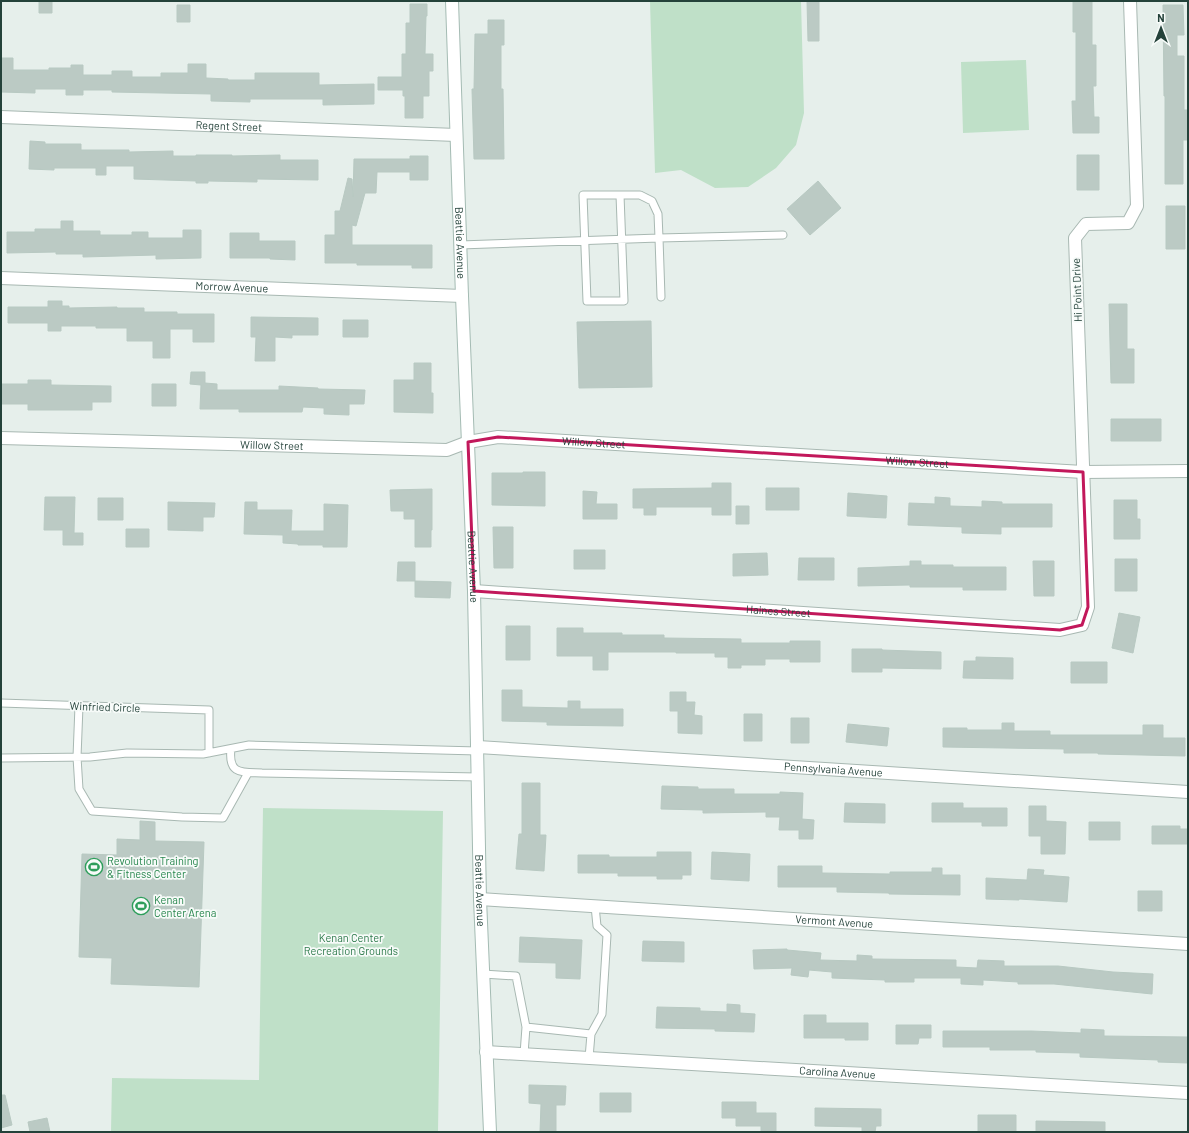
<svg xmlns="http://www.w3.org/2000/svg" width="1189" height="1133" viewBox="0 0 1189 1133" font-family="Barlow,sans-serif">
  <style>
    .green { fill: #bfe0c8 }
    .building { fill: #bbcac4; stroke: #b8c9c2 }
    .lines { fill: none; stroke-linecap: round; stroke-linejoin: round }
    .lane-casing { stroke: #a8b8b2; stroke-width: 9 }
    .street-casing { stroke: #a8b8b2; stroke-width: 14 }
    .secondary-casing { stroke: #a4bbb3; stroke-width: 14 }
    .lane { stroke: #fff; stroke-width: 7 }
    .street { stroke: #fff; stroke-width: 12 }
    .secondary { stroke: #fff; stroke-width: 12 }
    .marked { fill: none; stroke: #c2185b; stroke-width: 3; stroke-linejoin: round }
    .labels { text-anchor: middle; stroke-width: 3.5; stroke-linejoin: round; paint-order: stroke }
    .street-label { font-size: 11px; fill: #24423a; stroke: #f7fbf9 }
    .leisure-label { font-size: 11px; fill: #27864d; stroke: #f7fbf9; text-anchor: start }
    .park-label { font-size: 11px; fill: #2d7a4b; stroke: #f7fbf9 }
  </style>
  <rect width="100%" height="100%" fill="#e6efeb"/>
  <!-- green -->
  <path class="green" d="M650 1H801L804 113 796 145 776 168 748 187 715 188 681 170 655 173Z
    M1026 60 1029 130 963 133 961 62Z
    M263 808 443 811 438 1132H111L112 1078 259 1080Z"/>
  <!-- building -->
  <path class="building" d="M39 1H52V13H39Z
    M807 1H819V41H808Z
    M1073 1H1092V45H1096V86H1093L1094 117H1099V133H1073L1072 101H1076V32H1073Z
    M410 4H427V16H426L425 54H433V71H429V96H423V118H405V96H403V90H378V77H402V54H406V23H410Z
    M177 5H190V22H177Z
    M1163 5H1183L1184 35H1177V56H1184V110H1188V140H1183V184H1165V96H1164Z
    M488 20H504V45H501V89H503L504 159H474L472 89H474L475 34H488Z
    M1 58H13V70H49V68H71V65H83V75H112V71H132V77H161V73H188V64H206V78L228 79V80H255V73H319V85L374 84V104L323 105V99H250V102L211 101V94L112 92V90H83V95H66V89H35V93L1 92Z
    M30 141 45 142V144H81V150H129V152L173 151V156H196V155H232V156L280 155V160H318V180L257 179V182L208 181V183H196V181L134 179V166H106V175H96V168H54V170L29 169Z
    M1077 155H1099V190H1077Z
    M410 156H428V180H410V172H377L376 193H365L356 226 352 225V245H432V268H412V265H357V263H325V235H335V211H340L348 178 352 179 353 197 354 159H410Z
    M818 181 841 208 810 235 787 209Z
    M1166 206H1185V249H1166Z
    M61 221H73V231H100V235H132V232H148V238H183V230H201V258L156 259V255L83 257V254H56V252L7 253V232H35V229H61Z
    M230 233H259V241H295V260L270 259V258H230Z
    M48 301H62V306H69V308L117 307V308H144V312H177V314H214V342H193V329H170V358H153V341H127V328H96V326H61V331H48V323H8V307H48Z
    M1109 304H1127V349H1134V383H1111Z
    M251 317 318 318V335H292V338L275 337V361H255L256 337H251Z
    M343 320H368V337H343Z
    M651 321 652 387 579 388 577 322Z
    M414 363H431V393H433V413L394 412V380H414Z
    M191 372H205V383L217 384V390H279V386L318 388V389L365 390 364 404H349V415L324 414V408L303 407 302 412H239V409H200L201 385 190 384Z
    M28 380H51V385L111 386V402H92V410H28V404H1V384H28Z
    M152 384H176V406H152Z
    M1111 419H1161V441H1111Z
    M523 472H545V506L492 505V473H523Z
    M712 483H731V515H712V507H656V515H644V508H633V489L712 488Z
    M766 488H799V510H766Z
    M432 489V530H431V547H415V519H404V511H391L390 490Z
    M583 491 597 492 596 504H617V519H583Z
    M848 493 887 496 886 518 847 516Z
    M45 497H75L74 533H83V545H63V530H44Z
    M935 497 950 498V506L982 507V501L1002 502V504H1052V527H1001V534L962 533V527L908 525 909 503 935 504Z
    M98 498H123V520H98Z
    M1114 500H1137V519H1140V539H1114Z
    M168 502 215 503 214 517H203V531L168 530Z
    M245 502H257V510H292L291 531H324V504L348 505 347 547H323V545H298V544L283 543V535L244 534Z
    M736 506H749V524H736Z
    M493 527H513V568H494Z
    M126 529H149V547H126Z
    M574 550H605V569H574Z
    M767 553 768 575 733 576V554Z
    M799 558H834V580H798Z
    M1115 559H1137V591H1115Z
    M910 561H921V565H953V567H1006V590H963V587H910V585L858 586V568L910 566Z
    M1033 561H1054V596H1034Z
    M398 562H415V581H397Z
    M415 581 451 582 450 598 415 597Z
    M1119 613 1140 617 1133 653 1112 648Z
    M506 626H530V660H506Z
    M557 628H583V633H622V635H664V638L741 639V643H790V641H820V662H790V659H765V665H741V668H728V657H715V653H676V652H608V670H593V656H557Z
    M852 649H882V650L941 652V669L882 668V672H852Z
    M976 657 1013 658V679L963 678 964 661H976Z
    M1071 662H1107V683H1071Z
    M502 690H522V707L568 708V701H580V709H623V726L547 725V722L502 721Z
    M670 692H686V702H695L694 715 702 716V734L678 733V711H670Z
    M744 714H762V741H744Z
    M791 718H809V743H791Z
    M1002 723H1014V731H1050V735H1143V725H1163V738H1185V756L1098 754V753H1064V749L943 747V728H967V730H1002Z
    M848 724 889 728 887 746 846 742Z
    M522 783H540V835H546L544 871 516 869 519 834H522Z
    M662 786 698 787V789H734V794H780V792L803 793 802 819 814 820 813 839H799V830H779L780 817H766V812L703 813V810L661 809Z
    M845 803 885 804V823L844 822Z
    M932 803H963V808H1007V826H982V822H932Z
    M1029 806H1046V821L1066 822 1065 854H1041V836H1029Z
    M140 821 155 822V841L204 842 199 987 111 984 112 958 79 957 82 854 117 855V839L140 840Z
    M1089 822H1120V840H1089Z
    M1152 826H1180V829H1188V844H1152Z
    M657 852H691V875H682V879H657V876H618V873H578V855H609V857H657Z
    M712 852 750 854 749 881 711 879Z
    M778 866H822V873L890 874V872H932V868H942V875H960V895L889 894V893L837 892V887H778Z
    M1028 869 1044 870 1043 875 1069 877 1067 902 1019 899V900L986 899V878L1027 880Z
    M1138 891H1162V911H1138Z
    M520 937 582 940 580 979 556 978V963L519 962Z
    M643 941 684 942V962L642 961Z
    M787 949V950L821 953 820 960 857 961V955L872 956V959L956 960V967L977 968 978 960 1004 961V966H1058L1113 972 1153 974 1152 994 1054 984H1018V982L983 980V985L961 984V978H914V982H885V980L832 978V972L809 970 808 977 791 975 792 968 754 969 753 950Z
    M727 1004 740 1005V1013L755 1014 754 1032 715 1031V1029L656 1028 657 1007 700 1008V1011L727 1012Z
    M804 1015H826V1023H868V1040H845V1038H804Z
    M896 1025H931V1038H919L918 1044H896Z
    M1081 1029 1104 1030V1036L1188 1037V1063L1158 1062V1060L1080 1057V1053L1036 1052V1050H990V1047H943V1031H1031L1081 1033Z
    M529 1085 566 1086 565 1105H556V1132H540L541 1104 529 1103Z
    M600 1093H631V1112H600Z
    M1 1095H5L12 1125 1 1128Z
    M722 1102H756V1113H776V1132H761V1126H736V1118H722Z
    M815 1108 881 1109V1126H876L875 1132H862V1127L815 1126Z
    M978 1115H1016V1132H978Z
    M47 1118 50 1132H30L28 1122Z
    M1036 1121 1105 1122V1132H1036Z"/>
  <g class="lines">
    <defs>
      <path id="lane" d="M583 195H620L624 301H587Z
        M620 195H640L652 201 658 214 659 238 783 235
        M460 245 659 238 661 297
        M1 703 209 710V753
        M79 706 77 757 79 789 92 811 182 817 223 818 248 773
        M231 749C228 775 242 772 262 773L478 777
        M1 758 90 757 127 753 203 754 249 745 478 751
        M483 974 516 976 526 1027
        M524 1054 526 1027 591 1034
        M589 1058 591 1034 602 1014 607 935 597 926 595 906"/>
      <g id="street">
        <path id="s1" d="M1 117 456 135"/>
        <path id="s2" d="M1 278 462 296"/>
        <path id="s3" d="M1 438 447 450 468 442 498 437 1083 472 1188 471"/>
        <path id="s4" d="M474 591 1060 630 1082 625 1088 607 1075 238 1086 224 1128 223 1137 206 1130 1"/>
        <path id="s5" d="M478 747 1188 792"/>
        <path id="s6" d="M480 899 1188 944"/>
        <path id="s7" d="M486 1052 1188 1093"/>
      </g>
      <g id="secondary">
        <path id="s8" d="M452 1 462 296 474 591 480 899 490 1132"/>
      </g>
    </defs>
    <!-- lane casing -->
    <use href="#lane" class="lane-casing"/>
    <!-- street casing -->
    <use href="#street" class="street-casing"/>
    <!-- secondary casing -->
    <use href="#secondary" class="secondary-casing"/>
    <!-- lane -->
    <use href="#lane" class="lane"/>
    <!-- street -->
    <use href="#street" class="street"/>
    <!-- secondary -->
    <use href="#secondary" class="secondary"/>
  </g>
  <!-- marked area -->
  <path class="marked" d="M498 437 1083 472 1088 607 1082 625 1060 630 474 591 468 442Z"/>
  <!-- icons -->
  <defs>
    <symbol id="stadium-ring" viewBox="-11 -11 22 22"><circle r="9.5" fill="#f7fbf9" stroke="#2e9e5b" stroke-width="1.5"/><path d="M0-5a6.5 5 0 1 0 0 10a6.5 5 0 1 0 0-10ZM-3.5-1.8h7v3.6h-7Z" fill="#2e9e5b"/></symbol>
  </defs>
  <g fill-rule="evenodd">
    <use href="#stadium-ring" x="84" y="857" width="20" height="20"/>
    <use href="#stadium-ring" x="131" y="896" width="20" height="20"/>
  </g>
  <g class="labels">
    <!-- street labels -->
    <g class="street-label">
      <text dy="4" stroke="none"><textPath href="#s1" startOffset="228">Regent Street</textPath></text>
      <text dy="4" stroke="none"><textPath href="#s8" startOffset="242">Beattie Avenue</textPath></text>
      <text dy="4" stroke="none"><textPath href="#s2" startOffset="231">Morrow Avenue</textPath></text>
      <text transform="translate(1077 290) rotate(-92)" y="4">Hi Point Drive</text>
      <text dy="4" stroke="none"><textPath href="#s3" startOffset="595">Willow Street</textPath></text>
      <text dy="4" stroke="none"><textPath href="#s3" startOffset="271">Willow Street</textPath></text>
      <text dy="4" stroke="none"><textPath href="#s3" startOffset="919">Willow Street</textPath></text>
      <text dy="4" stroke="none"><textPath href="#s8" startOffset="566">Beattie Avenue</textPath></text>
      <text dy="4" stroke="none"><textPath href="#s4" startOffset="305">Haines Street</textPath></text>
      <text transform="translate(105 707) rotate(2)" y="4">Winfried Circle</text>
      <text dy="4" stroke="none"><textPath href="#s5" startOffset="356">Pennsylvania Avenue</textPath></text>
      <text dy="4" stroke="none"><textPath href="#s8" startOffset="890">Beattie Avenue</textPath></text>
      <text dy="4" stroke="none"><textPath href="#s6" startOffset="355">Vermont Avenue</textPath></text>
      <text dy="4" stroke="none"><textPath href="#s7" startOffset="352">Carolina Avenue</textPath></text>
    </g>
    <!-- leisure labels -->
    <g class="leisure-label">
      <text x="107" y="865">Revolution Training<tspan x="107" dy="13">&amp; Fitness Center</tspan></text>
      <text x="154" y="904">Kenan<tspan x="154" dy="13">Center Arena</tspan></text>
    </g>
    <!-- park labels -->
    <g class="park-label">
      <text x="351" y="942">Kenan Center<tspan x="351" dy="13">Recreation Grounds</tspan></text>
    </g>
  </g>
  <!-- border -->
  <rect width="1189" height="1133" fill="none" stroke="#24423a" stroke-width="4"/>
  <!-- north arrow -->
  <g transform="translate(1161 28)" stroke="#f7fbf9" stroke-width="3" paint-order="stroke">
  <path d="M0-3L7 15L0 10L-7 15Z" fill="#24423a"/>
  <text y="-6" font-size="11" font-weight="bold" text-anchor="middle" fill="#24423a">N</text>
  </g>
</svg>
